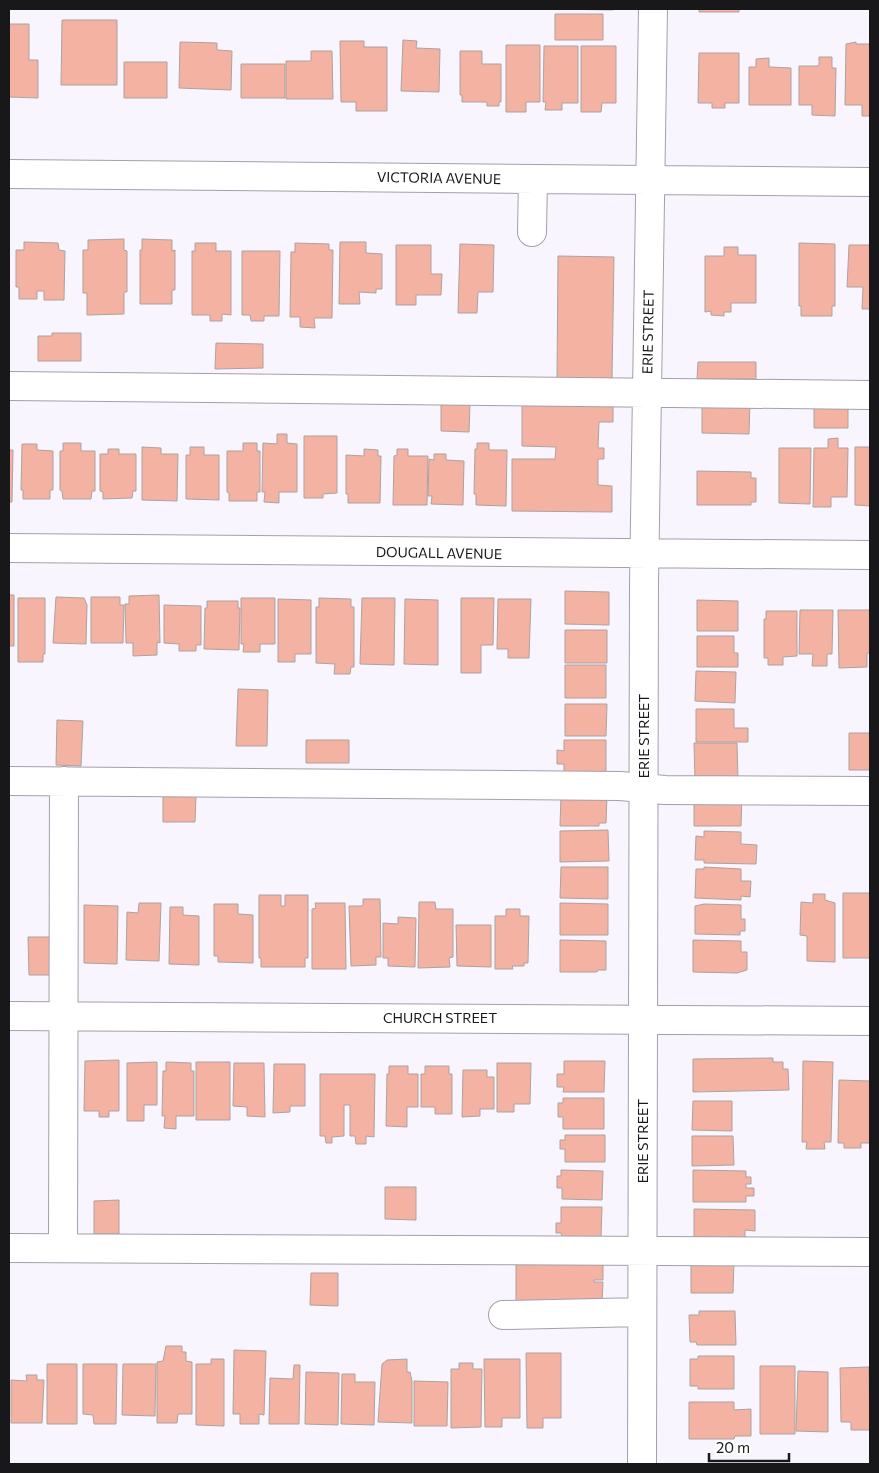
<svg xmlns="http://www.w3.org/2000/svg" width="879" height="1473" viewBox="0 0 879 1473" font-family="Commissioner,sans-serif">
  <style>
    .building { fill: #f3b2a2; stroke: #ada29f }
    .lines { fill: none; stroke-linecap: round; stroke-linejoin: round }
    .minor-casing { stroke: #a3a0aa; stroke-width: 30 }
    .minor { stroke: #fff; stroke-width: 28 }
    .labels { text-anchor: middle; stroke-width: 5; stroke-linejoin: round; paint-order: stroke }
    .street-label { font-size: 14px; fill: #18171a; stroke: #fff }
  </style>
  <rect width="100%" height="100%" fill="#f8f5ff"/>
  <!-- building -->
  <path class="building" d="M550 9H613V10Z
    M699 9H739V12H699Z
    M555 14H603V40H555Z
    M62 20H117V85H61Z
    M9 24H29V60H38V98L9 97Z
    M403 40 417 41 416 48 440 49 439 92 401 91Z
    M340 41H364V47H387V111H356V102H341Z
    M180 42 217 43V50L232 51 231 90 179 88Z
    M856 42V44H870V116H862V105H845L846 44Z
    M506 45H540V102H526V112H506Z
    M544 46H578V103H562V110H545L546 102H543Z
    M581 46H616V103H602L601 112H581Z
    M311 51H332L333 99H286V61H311Z
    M460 51H482V64H501V102H499V106H487V102H462V95H460Z
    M699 53H739V103H725V108H712V103H698Z
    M819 57H832V68H836L835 116 812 115V105H799V66H819Z
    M769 58V67L791 68V105H749V67H756V59Z
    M124 62H167V98H124Z
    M241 64H285V98H241Z
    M124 239V250L127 251V292H124V314L87 315V293H83V250H88V240Z
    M142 239 172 240V251L175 250V290H172V304H140V250H142Z
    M24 242 58 243 59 250 65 251 64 300H44V291H37V299H19V287H16V250H24Z
    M340 242H366V253L382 254V289H376V293L359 292 360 304H339Z
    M195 243H216V251H231V315L222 314V321H210V315H192V251H195Z
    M295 243 329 244V250H333L332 318H314L315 328 300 327V317H290L291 252H295Z
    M799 243 835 244V306H832V316H801V306H799Z
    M460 244 494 245 493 292H478L477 313H458Z
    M396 245H431V274H442L441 295H416V305H396Z
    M849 245H870V309H862L863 287H847Z
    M724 247H738V255H756V303H731V312H724V316L711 315V311L705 312V256H724Z
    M242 251H280L279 316H264V321H251L250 315H242Z
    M558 256 614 257 612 379H557Z
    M52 333H81V361H38V336H52Z
    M216 343 263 344V368L215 369Z
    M698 362H756V379H697Z
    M522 395 613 396V422H599L598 448H604V459H598V485L612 486V512L512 511V459H555L556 447 522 446Z
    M702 400H750L749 434 702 433Z
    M441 403 470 404 469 432 441 431Z
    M814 404H848V428H814Z
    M277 434H287V443L297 444V492H279V503L264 502 265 492H262L263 443 277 444Z
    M304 436H337V493L323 494V498H304Z
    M838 438V448H848L847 497H831V507H813L814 448H828V439Z
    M63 443H81V451H95V491H92L91 499H63L62 491 60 490V451H63Z
    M243 443H257V451H260V492H257V501H229V493L227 492V451H243Z
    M477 443H489V450H507L506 506 476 505V494H474L475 449H477Z
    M22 444H37V450L53 451V490H50V499H23V490H21Z
    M142 447 161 448V454H178L177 501 142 500Z
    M190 447H204V455H219V500L186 499V455H190Z
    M855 447H870V506L855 505Z
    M779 448H811L810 504 779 503Z
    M108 449H119V454H136V491H133L132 498 103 499V492L100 491V454H108Z
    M364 449 378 450V456H381L380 503H348V494H346V455L364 456Z
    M397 449H408V456H428L427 505H393L394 456 397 455Z
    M9 450H13L12 502H9Z
    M434 454H446V460L464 461 463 505 431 504 432 496H428L429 459 434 460Z
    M697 471 751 472V478H756V502H751V505H697Z
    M565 591 609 592V625L565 624Z
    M9 595H14V646H9Z
    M159 595 160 643 157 642V655L133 656V643H126L125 604H129V596Z
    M56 597 84 598 87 605 86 644 53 643Z
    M91 597H120V605H124L123 643H91Z
    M18 598H45V654H43V662H18Z
    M241 598H275V644H260V652H243L244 644H241Z
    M319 598 351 599V607H354V667H351L350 674H334L335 664 316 663V607H319Z
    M362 598H395L394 665 360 664Z
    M461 598H494L493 645H481V673H461Z
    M278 599 311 600V654H295V662H278Z
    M405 599 438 600V665L404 664Z
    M498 599H531L529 658H508V649H497Z
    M697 600 738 601V631H697Z
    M207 601H238V608H240L239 650 204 649 205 608H207Z
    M164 605 201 606V645H196V651H179V644L164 643Z
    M800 610H833L832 654H827V666H812L813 654H799Z
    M838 610H870V653H867V667L839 668Z
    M766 611H797V656L783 657V665H768V658H764V619H766Z
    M565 630H607V663H565Z
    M697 636H734V653H738V667H697Z
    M565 665H606V698H565Z
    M696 671 736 672 735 703 695 701Z
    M238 689 268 690 267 746H236Z
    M565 704H607L606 736H565Z
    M696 709H734V728H748V742H696Z
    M57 720 83 721 81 766 56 765Z
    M849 733H870V770H849Z
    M306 740H349V763H306Z
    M564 740H606V774L564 773V764H557V750L564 751Z
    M694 743H737L738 779H695Z
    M163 794 196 795 195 822H163Z
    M694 794 742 795 741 826H694Z
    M561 795H607L606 823H599V826H560Z
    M608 830 609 861 560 862V831Z
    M704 831 741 832V844L757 845 756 864 704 863V860H695L696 836 704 837Z
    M561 867H608V899L560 898Z
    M704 867 741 869V881H751L750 897 741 896V900L695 898 696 869H704Z
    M843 893H870V958H843Z
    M813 894H825V900L835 903V962L807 961V936L800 935 801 902 813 903Z
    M259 895H281V906H285V895H308V958H305V967H261V958H259Z
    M363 899H380L381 957H376V965L351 966 349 906H363Z
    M419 902H435L436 909H453V957L449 958 450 967 418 968Z
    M139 903H161L159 961 126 960 127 912 138 913Z
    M315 903H345L346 969H312V909L316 908Z
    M560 903 608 904V935H560Z
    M214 904H238V914L253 915V963L218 962V956H214Z
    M704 904 741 905V919H745V931H740V935L695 934V906Z
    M84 905 118 906 117 964 84 963Z
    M170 907H183V915L199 916V965L169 964Z
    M506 909H520V916H529L528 963H524V966H512L513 969H495V916H506Z
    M398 917 416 918 415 967 388 966V958H383V923L398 924Z
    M456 925H491V967L457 966Z
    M28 937H63V975H29Z
    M560 940 606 941V970H598L597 972H560Z
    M693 940 741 941V952H747V970L737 973 693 972Z
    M773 1058V1062H783V1069H788L789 1090 693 1092V1059Z
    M119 1060V1111H109V1117H99V1111H84L85 1061Z
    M564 1061H605L604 1092H563L564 1087H557V1074H564Z
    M803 1061 833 1062 831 1142H824L825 1149H806L807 1142H802Z
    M157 1062V1105H144V1121H127V1063Z
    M166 1062 191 1063V1071H194V1116H176V1129L164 1128 165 1116H162L163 1071H166Z
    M196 1062H230V1120H196Z
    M234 1063H264L265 1117 247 1116V1107L233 1106Z
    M497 1063H531L530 1104H514V1112H497Z
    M274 1064H305V1106H290V1112L273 1113Z
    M389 1066H408V1074H418V1107H407V1127L386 1126 387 1074H389Z
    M425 1066H449V1074H452V1114H435V1107H421V1074H425Z
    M463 1070H487V1077H494V1109H480V1116L462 1117Z
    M320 1074H375L374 1137 366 1136V1144H356L355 1136H350V1105H344V1136L332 1137V1143H326L325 1136H320Z
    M839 1080 870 1081V1143H861V1148H844V1143H838Z
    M563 1098H604V1129H563V1117H558V1103H563Z
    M693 1101H732V1131L692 1130Z
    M565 1135H605V1162H565V1149H560V1140H565Z
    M692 1136H733L734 1165 692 1166Z
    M561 1170 603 1171 602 1200 562 1199V1188H557V1176H561Z
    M693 1170 746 1171V1177H751V1184H746V1188H754V1196H746V1202H693Z
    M385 1187H416V1220L385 1219Z
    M119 1200V1234H94V1201Z
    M561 1207H602L601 1237H562L561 1233H556V1223H561Z
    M694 1209 755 1210V1231L745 1230V1239H694Z
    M516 1259H603V1280H594V1282H603L602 1304H516Z
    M698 1260 734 1261 733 1293H691V1265H698Z
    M311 1273H338V1306L310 1305Z
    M699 1311H735L736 1345H697L696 1342H690L689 1315H699Z
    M166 1346H182V1352H186V1361L192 1362V1414H178L177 1423H157V1362L163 1361Z
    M234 1350 266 1351 264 1415 259 1414V1424H240V1414H233Z
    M526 1353H561V1418H543V1428H527Z
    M698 1356H734V1389H698V1386H690V1359H698Z
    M211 1359H224V1426L196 1425V1364H211Z
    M407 1359V1372H410L412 1381V1423L378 1422 382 1364 387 1360Z
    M484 1359H520V1418H502V1427H485Z
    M459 1363H473V1369H482L481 1427 451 1428V1369H459Z
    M47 1364H77V1424H47Z
    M83 1364H117L116 1424H94L93 1415 83 1414Z
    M123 1364H156L155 1416 122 1415Z
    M294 1365H300L299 1424H269L270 1378 293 1379Z
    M760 1366H795V1434H760Z
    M869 1367 870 1430H851V1422H841L840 1368Z
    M798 1371 828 1372V1432L796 1431Z
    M306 1372 339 1373 338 1425 305 1424Z
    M342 1374H355V1382H375L374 1425 341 1424Z
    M26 1375H37V1380H44L42 1423H11V1380L27 1381Z
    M414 1381 448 1382 447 1426H414Z
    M689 1402H734V1410L751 1409V1436H735L734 1439H689Z"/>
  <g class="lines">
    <defs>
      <path id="minor" d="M9 174 870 182
        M532 232 533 179
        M9 386 870 395
        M9 548 870 555
        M9 781 620 786 665 790 870 791
        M9 1016 870 1021
        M9 1248 870 1252
        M63 1248 64 781
        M503 1315 642 1312
        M642 1464 644 583 653 9"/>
    </defs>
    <!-- minor casing -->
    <use href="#minor" class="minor-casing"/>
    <!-- minor -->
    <use href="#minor" class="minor"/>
  </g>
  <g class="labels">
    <!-- street labels -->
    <g class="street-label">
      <text transform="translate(439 178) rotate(1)" y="5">VICTORIA AVENUE</text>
      <text transform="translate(648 332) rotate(-89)" y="5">ERIE STREET</text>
      <text transform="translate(439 553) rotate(1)" y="5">DOUGALL AVENUE</text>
      <text transform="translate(644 736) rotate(-90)" y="5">ERIE STREET</text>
      <text x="440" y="1023">CHURCH STREET</text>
      <text transform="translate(643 1141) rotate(-90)" y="5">ERIE STREET</text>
    </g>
  </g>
  <!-- border -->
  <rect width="879" height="1473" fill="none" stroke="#18171a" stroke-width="20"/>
  <!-- scale -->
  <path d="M709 1453v8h80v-8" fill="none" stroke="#18171a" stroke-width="2.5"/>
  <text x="716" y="1453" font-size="15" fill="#18171a" stroke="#ffffff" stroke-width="4" paint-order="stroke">20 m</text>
</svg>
